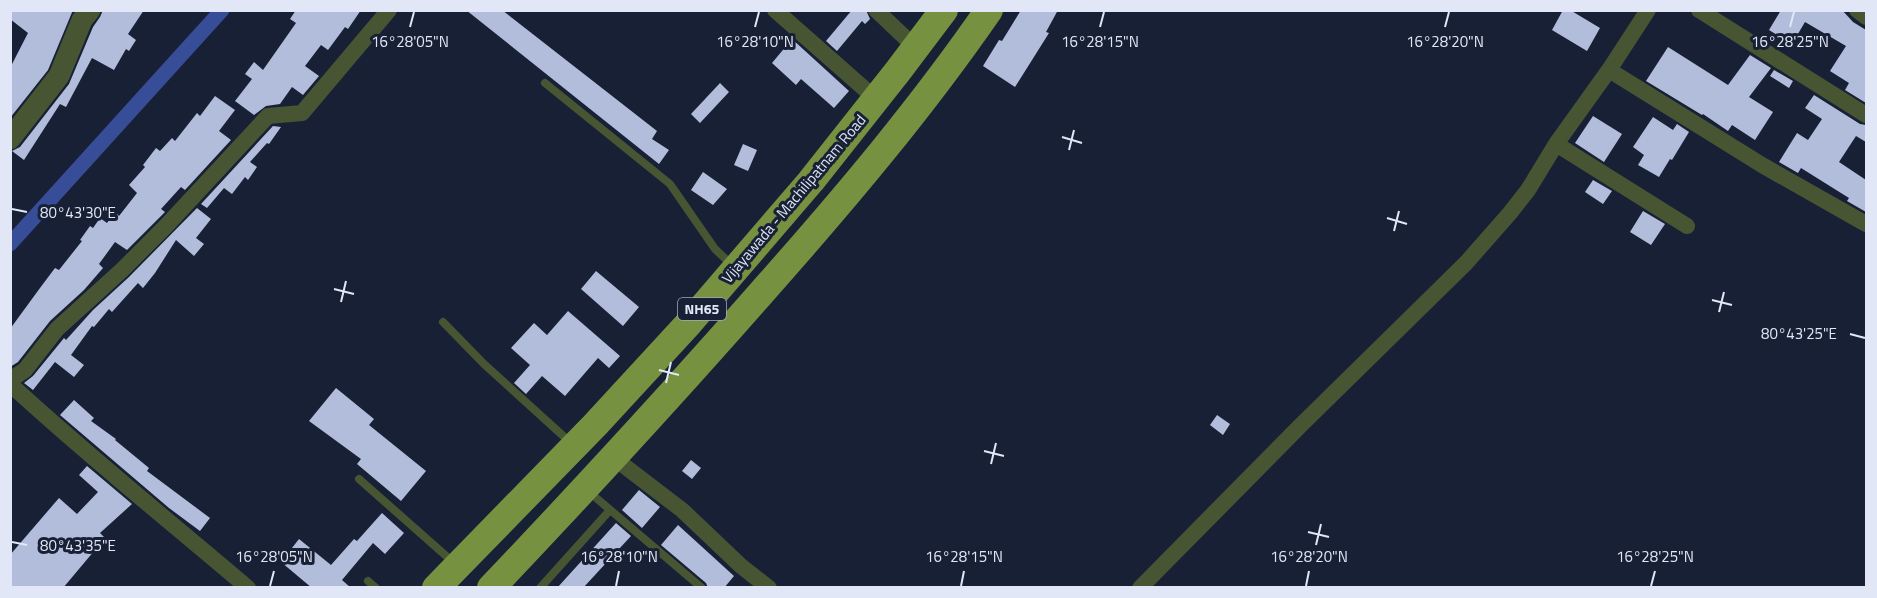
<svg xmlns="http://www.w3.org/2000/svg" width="1877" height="598" viewBox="0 0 1877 598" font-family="'Titillium Web',sans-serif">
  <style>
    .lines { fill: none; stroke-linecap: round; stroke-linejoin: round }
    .canal { stroke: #384d97; stroke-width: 15 }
    .building { fill: #b2bddb }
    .service { stroke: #485533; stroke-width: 8 }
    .minor { stroke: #485533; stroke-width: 16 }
    .tertiary { stroke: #485533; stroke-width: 21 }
    .trunk { stroke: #769241; stroke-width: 28 }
    .ticks { fill: none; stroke: #e1e7f6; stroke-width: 2 }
    .labels { text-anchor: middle; stroke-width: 6; stroke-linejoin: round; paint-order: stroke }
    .shield { fill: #182036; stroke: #a5abbc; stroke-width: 1.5 }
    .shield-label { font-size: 14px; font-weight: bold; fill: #e1e7f6 }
    .street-label { font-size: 15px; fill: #e1e7f6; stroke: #182036 }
    .ticks-label { font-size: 15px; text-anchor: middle; fill: #e1e7f6; stroke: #182036; stroke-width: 6; stroke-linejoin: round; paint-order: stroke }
  </style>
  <rect width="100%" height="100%" fill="#182036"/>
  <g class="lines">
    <!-- canal -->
    <path class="canal" d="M10 244 222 10"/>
  </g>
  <!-- building -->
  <path class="building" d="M10 10H73L48 70 10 118V68L28 33 10 19Z
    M103 10H144L128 34 136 40 129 51 126 49 114 70 92 58 66 107 60 104 24 160 12 151 20 147 69 84 93 27 100 17Z
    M296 10H361L348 29 345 27 328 50 321 45 305 66 319 76 303 95 292 87 280 104 266 106 254 115 235 101 252 79 245 74 254 62 263 70 296 23 290 19Z
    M466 10H502L657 131 652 139 669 150 659 164Z
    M852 10H866L870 19 865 24 862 21 837 51 826 41Z
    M1021 10H1058L1046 32 1049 33 1015 87 983 66 999 40 1002 41Z
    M1563 10H1570L1600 28 1587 51 1552 30Z
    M1781 10H1842L1853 22 1866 30V103L1845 90 1849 83 1830 71 1846 46 1805 22 1792 44 1769 30Z
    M792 39 849 91 834 108 801 79 796 85 772 63Z
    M1668 47 1728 85 1750 55 1771 68 1749 97 1773 112 1755 140 1732 125 1728 131 1703 114 1702 115 1646 81Z
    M1774 70 1793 81 1789 88 1770 76Z
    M720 83 729 92 700 123 691 114Z
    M1814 95 1860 124 1866 125V142L1856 136 1839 162 1866 180V212L1847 201 1849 198 1801 168 1798 173 1779 162 1797 133 1808 140 1822 119 1805 108Z
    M215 96 235 110 219 131 231 140 185 190 181 187 161 209 165 212 127 250 115 242 99 264 103 268 84 290 50 321 18 362 10 367V329L40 288 55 268 59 270 82 241 80 240 90 226 93 228 100 218 107 223 115 212 119 216 137 193 129 185 145 167 143 165 156 148 160 151 172 138 175 141 197 113 200 116Z
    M1593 116 1622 134 1604 162 1575 143Z
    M1653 117 1673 130 1677 124 1689 132 1672 160 1670 159 1659 177 1638 165 1644 155 1633 147Z
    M273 126 281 127 269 144 267 143 250 162 257 167 248 180 245 177 232 194 224 188 207 208 201 204Z
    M743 144 757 150 748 171 734 165Z
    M703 172 727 189 713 205 691 190Z
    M1593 180 1612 191 1603 204 1585 192Z
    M197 208 211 219 196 238 204 244 194 256 176 240 155 273 143 288 138 283 112 312 109 309 94 327 92 326 71 355 84 365 74 377 55 362 33 390 24 383 33 376 64 338 66 340 93 310 129 277Z
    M1643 211 1665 224 1651 245 1630 232Z
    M596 271 639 307 623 326 581 289Z
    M568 311 620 356 609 368 598 358 565 396 542 376 526 394 514 383 530 365 511 348 534 323 547 335Z
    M336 388 374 419 369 425 426 471 401 501 357 464 361 459 309 421Z
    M74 400 94 418 91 421 116 439 115 440 149 468 147 471 210 518 200 531 169 508 60 415Z
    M1217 415 1230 424 1223 435 1210 425Z
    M691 460 701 468 692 479 682 471Z
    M87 466 132 504 100 533 105 538 63 588H10V555L59 498 77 514 98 492 79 475Z
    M639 490 660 507 642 528 622 510Z
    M382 513 404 533 385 554 373 543 342 580 351 588H312L281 562 299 539 331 565 354 539 357 541Z
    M616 523 631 536 583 588H557Z
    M678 525 734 576 724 588H708L706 583 661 545Z"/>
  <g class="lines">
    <!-- service -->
    <path class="service" d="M545 83 670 184 715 249 732 265
      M443 322 484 364 571 443
      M359 479 453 562
      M588 491 702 588
      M368 581 376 588
      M540 588 610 510"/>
    <!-- minor -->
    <path class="minor" d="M775 10 876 99
      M876 10 916 48
      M1699 10 1866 115
      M1857 10 1866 17
      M1609 70 1762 165 1866 224
      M1556 144 1687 226
      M10 380 25 370 57 329 122 270 166 226 268 116 302 113 389 10
      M10 384C87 455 168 520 248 588
      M614 458 682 510 741 566 769 588
      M1140 588 1301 425 1466 263 1510 213 1528 190 1556 144 1609 70 1648 10"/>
    <!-- tertiary -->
    <path class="tertiary" d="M10 139 59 76 82 20 90 10"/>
    <!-- trunk -->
    <path class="trunk" d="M436 588 595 425 689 323 811 181 898 71 944 10
      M491 588C586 488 679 387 770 283 847 196 922 107 989 10"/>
  </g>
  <!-- ticks -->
  <path class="ticks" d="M410 27 414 12M755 27 759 12M1100 27 1104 12M1445 27 1449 12M1790 27 1794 12M1062 137 1082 143M1069 150 1074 130M12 209 27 212M1387 218 1407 224M1394 231 1399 211M334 289 354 294M1712 300 1732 305M341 302 346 281M1719 312 1724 292M1850 334 1865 338M659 370 679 375M666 383 671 362M984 451 1004 456M991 464 996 443M1308 532 1329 537M12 542 27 545M1316 545 1321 524M270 586 274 571M616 586 619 571M961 586 964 571M1306 586 1309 571M1651 586 1655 571"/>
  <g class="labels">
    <!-- shield labels -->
    <rect class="shield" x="678" y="298" width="48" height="22" rx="4.5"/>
    <g class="shield-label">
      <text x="702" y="314">NH65</text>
    </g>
    <!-- street labels -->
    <g class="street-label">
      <text transform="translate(794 199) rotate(-50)" y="5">Vijayawada - Machilipatnam Road</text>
    </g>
  </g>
  <g class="ticks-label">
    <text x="410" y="47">16°28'05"N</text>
    <text x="755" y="47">16°28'10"N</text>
    <text x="1100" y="47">16°28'15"N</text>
    <text x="1445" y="47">16°28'20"N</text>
    <text x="1790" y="47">16°28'25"N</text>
    <text x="78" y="218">80°43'30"E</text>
    <text x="1799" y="339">80°43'25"E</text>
    <text x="78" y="551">80°43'35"E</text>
    <text x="274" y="562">16°28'05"N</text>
    <text x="619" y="562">16°28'10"N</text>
    <text x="964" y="562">16°28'15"N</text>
    <text x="1309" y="562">16°28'20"N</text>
    <text x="1655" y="562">16°28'25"N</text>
  </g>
  <!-- border -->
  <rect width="1877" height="598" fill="none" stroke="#e1e7f6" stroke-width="24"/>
</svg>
